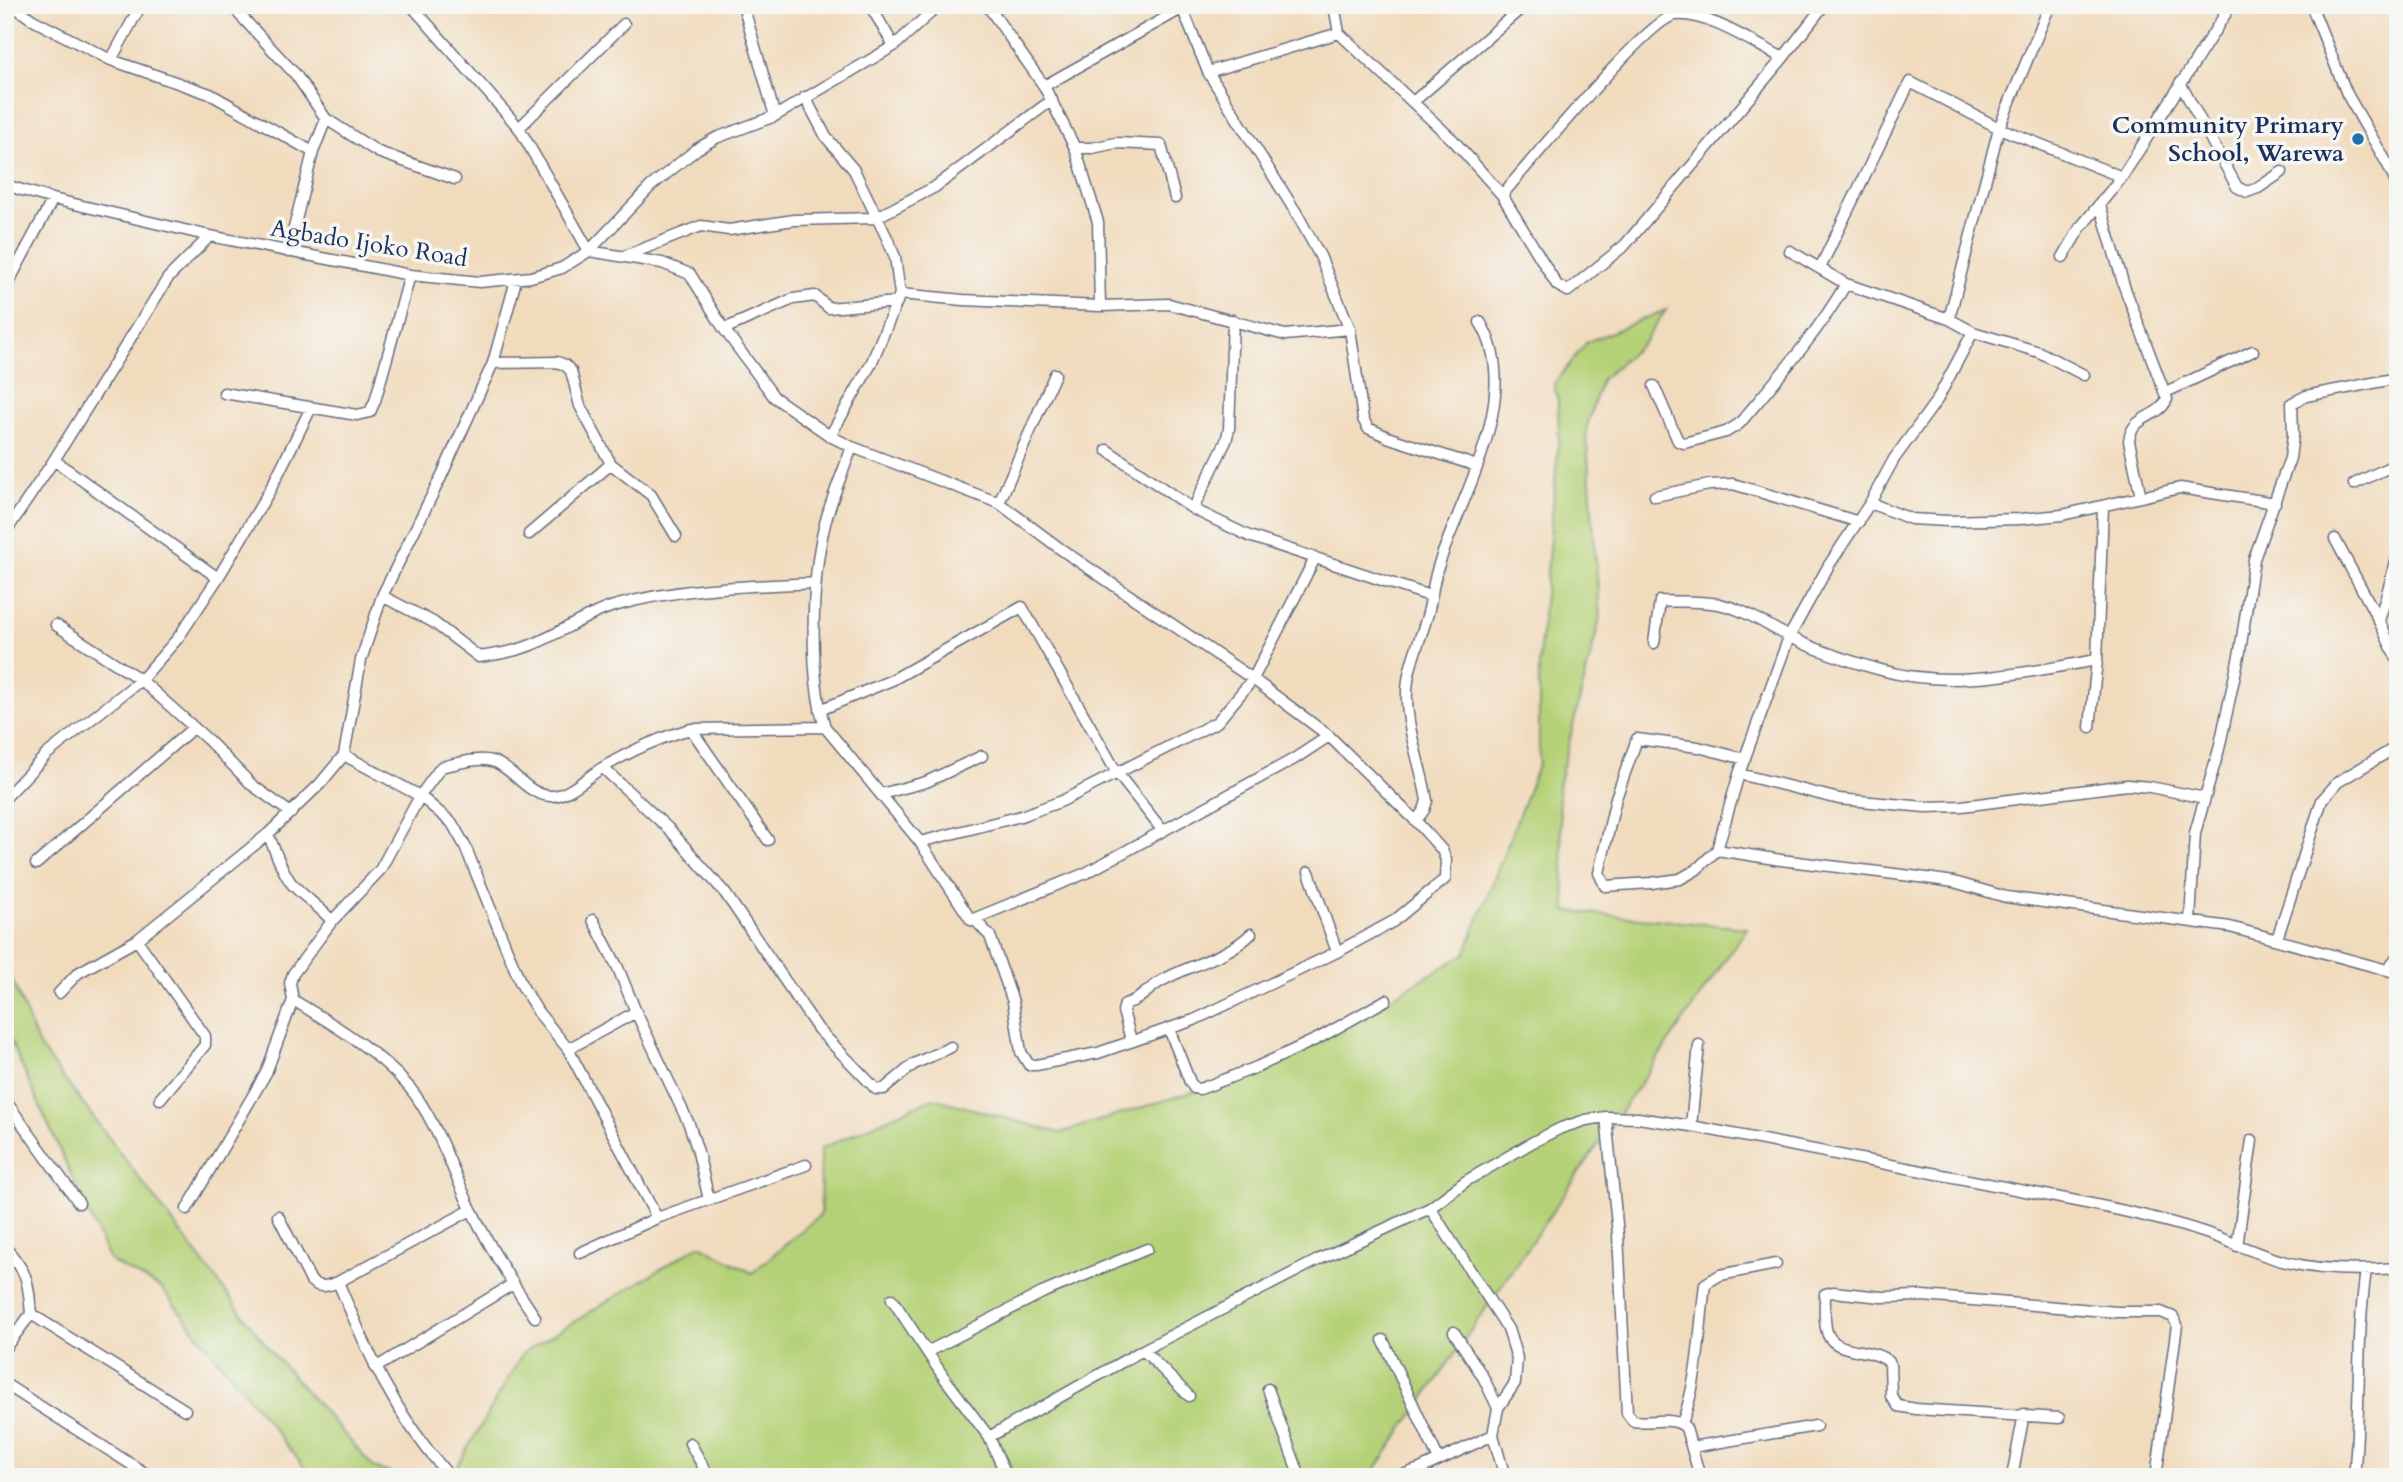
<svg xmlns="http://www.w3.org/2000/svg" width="2403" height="1482" viewBox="0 0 2403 1482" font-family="Cardo,serif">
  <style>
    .green { fill: #b5d177; stroke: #68806a; stroke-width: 2 }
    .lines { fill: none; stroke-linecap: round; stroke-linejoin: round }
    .street-casing { stroke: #666b7f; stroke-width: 13 }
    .street { stroke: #fff; stroke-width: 10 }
    .poi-dot { fill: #1f6fb2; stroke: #f6f6f2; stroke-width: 2.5 }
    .labels { text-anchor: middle; stroke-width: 7; stroke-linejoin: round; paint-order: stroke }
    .poi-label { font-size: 24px; font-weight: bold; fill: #1b2f5e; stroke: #f6f6f2; text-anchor: end }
    .street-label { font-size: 24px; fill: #1b2f5e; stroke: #f6f6f2 }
  </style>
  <rect width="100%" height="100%" fill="#f6f6f2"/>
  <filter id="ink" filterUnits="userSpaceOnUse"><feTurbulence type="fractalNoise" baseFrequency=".0143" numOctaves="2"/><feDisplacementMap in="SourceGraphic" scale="14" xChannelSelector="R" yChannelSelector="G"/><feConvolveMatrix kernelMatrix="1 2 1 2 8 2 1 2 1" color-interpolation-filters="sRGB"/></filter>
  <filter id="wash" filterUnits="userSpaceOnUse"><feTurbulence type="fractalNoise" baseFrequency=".00686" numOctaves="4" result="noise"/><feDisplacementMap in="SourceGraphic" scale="28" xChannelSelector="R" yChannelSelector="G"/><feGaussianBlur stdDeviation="1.57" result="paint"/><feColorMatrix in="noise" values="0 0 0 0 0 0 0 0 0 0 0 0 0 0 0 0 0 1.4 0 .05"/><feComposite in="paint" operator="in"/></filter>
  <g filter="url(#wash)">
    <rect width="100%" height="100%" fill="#f1dbbd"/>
    <!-- green -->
    <path class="green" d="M1666 310 1644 342 1601 380 1586 430 1600 618 1558 786 1566 911 1747 928 1370 1477H451L523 1353 700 1245 752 1273 821 1214 820 1149 933 1098 1060 1133 1278 1065 1465 954 1539 763V661L1559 437 1558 401 1554 384 1587 342Z
      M5 962 39 1046 269 1349 374 1468 405 1477H312L161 1288 110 1261 5 1029Z"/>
  </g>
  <g filter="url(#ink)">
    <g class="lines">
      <defs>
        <path id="street" d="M12 5 33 20 111 60 210 94 313 152
          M411 5 519 128 589 251 662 263 690 274 724 329 774 397 830 436 852 447 999 503 1062 550 1253 679 1329 736 1416 821 1442 850 1446 860 1445 879 1394 921 1337 952 1194 1020 1098 1053 1036 1065H1029L1021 1052 1013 1002 990 936 977 922 971 920 920 842 825 727C808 672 811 568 828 513 835 490 844 469 852 447
          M743 5 775 116
          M870 5 894 46
          M987 5 1044 86 1075 148 1098 222 1100 306
          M1181 5 1208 72 1297 214 1320 256 1350 329 1363 419 1368 428 1390 438 1477 466
          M1334 5 1339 33 1454 141 1502 195 1557 285 1568 291 1625 245 1783 58 1824 5
          M2311 5 2347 94 2388 165 2398 188
          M239 14 296 75 326 119 378 152 455 179
          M111 60 141 5
          M1208 72 1339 33
          M2180 83 2237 187 2247 192 2258 188 2282 172
          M1044 86 1183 8
          M805 97 826 137 854 170 887 238 895 257 900 294 871 364 830 436
          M1413 102 1525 5
          M519 128 624 24
          M1075 148H1092L1116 143 1161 145 1175 198
          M5 185 53 199 210 236 410 275 480 282 531 277 562 268 589 251 651 186 697 149 716 138 775 116 894 46 939 5
          M1502 195C1527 166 1648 19 1675 15 1706 11 1755 44 1783 58
          M2100 205 2124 286 2167 399C2159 419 2132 414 2129 441L2141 497
          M1790 251 1846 284 1949 319
          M288 252 313 152 326 119
          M625 256 701 226 729 230 794 220 875 218 935 187 1052 100
          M2063 257 2080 228 2122 177 2231 5
          M1820 268 1910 82 1999 128 2122 177
          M5 289 53 199
          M900 294 963 300 1100 306 1169 304 1285 335 1350 329
          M724 329 793 299 815 296 829 308 897 302
          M1973 332 2039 352 2084 375
          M493 363 557 362 565 365 571 371 580 406 611 464 651 495 676 536
          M1654 386 1678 441 1684 443 1726 432 1739 424C1776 380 1817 334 1846 284
          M2166 392 2253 351
          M224 393 357 415 370 412 375 401 410 275
          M1107 450 1193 509 1249 536 1430 596
          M54 460 218 578
          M2354 484 2398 463
          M1655 496 1709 485 1733 484 1859 522
          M999 503 1055 374
          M1870 503 1911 519 1948 521 2020 519 2062 515 2180 488 2275 503
          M1193 509 1226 441 1229 429 1233 320
          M5 533 54 460 168 278 210 236
          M529 534 611 464
          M2335 539 2379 621
          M2398 555 2379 621 2398 661
          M382 596 433 622 479 657C499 654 518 651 536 643 562 632 587 614 614 606 679 587 749 586 816 583
          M56 625 141 680 209 741 252 785 291 813
          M1654 643 1660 601C1679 602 1699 601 1718 604 1742 608 1765 624 1786 635 1815 650 1849 661 1881 670 1951 690 2027 672 2097 660
          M820 710 892 680 1022 607 1117 773 1163 831
          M2090 727 2097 660 2103 507
          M691 729 768 840
          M344 755 420 796 452 823 465 846 521 984 538 1012 568 1049 657 1218
          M1745 759 1698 747 1637 739 1616 798 1599 873 1605 886 1651 883 1680 879 1696 870 1717 850 1739 774 1789 637 1829 565 1870 503 1894 459 1937 400 1973 332 1949 319 1999 128 2050 5
          M603 768 670 830 725 893 818 1029 876 1089H884L914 1064 951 1047
          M1739 774 1839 799 1925 807 1962 806 2127 785 2150 787 2205 798
          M881 794 926 782 982 756
          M5 798 47 754 141 680 178 638 218 578 270 490 311 408
          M1416 821 1424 810 1427 801C1421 762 1402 721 1408 680 1411 658 1422 636 1428 613 1432 598 1433 582 1438 567 1461 496 1525 394 1480 322
          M268 834C275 850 281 870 292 884 305 898 320 907 332 921
          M920 842 1021 816 1062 801 1217 722 1253 679 1315 558
          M1717 850 1781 860 1919 877 1954 882 2006 897 2230 927 2398 973
          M36 864 193 728
          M1309 872 1337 952
          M593 920 618 968 636 1012 689 1124 698 1152 709 1200
          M971 920 1086 873 1294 759 1329 736
          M2190 921 2195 833 2219 749 2240 651 2254 559 2290 458 2293 435 2292 403 2306 396 2398 378
          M2277 939 2322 800 2338 782 2398 746
          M137 940 205 1036V1045L160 1099
          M2388 970 2398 955
          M59 993 78 973 137 940 268 834 320 784 344 755 361 660 382 596 441 477 493 363 516 280
          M293 1000C333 1024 378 1051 409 1087 436 1119 453 1173 472 1211 490 1248 512 1283 535 1317
          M1169 1029 1190 1082 1194 1088 1200 1089 1257 1067 1319 1038 1386 1000
          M1131 1040 1123 1011 1125 1004C1141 999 1145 992 1158 983 1188 964 1224 960 1251 934
          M568 1049 636 1012
          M5 1100 79 1203
          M1606 1117 1618 1234 1627 1413 1633 1421C1650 1424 1674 1415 1686 1428L1700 1477
          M1691 1126 1699 1045
          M187 1209 266 1073 293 1000 290 983 293 974 332 921 380 870 420 796 441 767C457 764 479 756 495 762 514 770 528 795 550 796 568 797 587 777 602 768 629 752 660 737 691 729L825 727
          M278 1216 311 1281C320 1289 327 1286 338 1282L471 1210
          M2237 1246 2252 1140
          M5 1247C28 1274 28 1279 31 1314L5 1348
          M580 1253 657 1218 806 1165
          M338 1282C369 1355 392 1410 445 1471
          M892 1299 943 1376 989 1437 1007 1477
          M31 1314 185 1410
          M1454 1332 1483 1377 1498 1408
          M1383 1340 1439 1460
          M1143 1350 1189 1396
          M927 1352 1042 1293 1147 1249
          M375 1368 513 1284
          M5 1384 151 1477
          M1268 1389 1300 1477
          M2059 1418 1916 1409 1898 1406 1891 1396 1890 1363C1873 1345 1830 1357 1826 1328 1824 1317 1825 1305 1825 1294L1833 1292 1882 1297 1923 1296 2117 1312H2161L2173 1317 2177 1325 2156 1477
          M1682 1423C1699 1378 1699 1332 1705 1284L1720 1275 1776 1264
          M1493 1435 1505 1477
          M989 1437 1143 1350 1320 1259 1430 1208 1466 1181 1533 1142 1561 1128 1586 1120 1606 1117 1638 1118 1691 1126 2086 1203C2126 1211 2167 1220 2206 1233 2233 1242 2258 1255 2286 1262 2322 1271 2361 1271 2398 1268
          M690 1443 709 1477
          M1692 1447 1816 1426
          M1397 1477 1420 1469 1493 1435 1498 1408 1515 1383 1517 1358 1508 1329 1430 1208
          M2012 1477 2024 1414
          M2354 1477C2361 1408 2356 1339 2366 1270"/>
      </defs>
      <!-- street casing -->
      <use href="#street" class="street-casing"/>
      <!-- street -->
      <use href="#street" class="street"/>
    </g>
  </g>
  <!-- markers -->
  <circle class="poi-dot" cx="2358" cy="139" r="7"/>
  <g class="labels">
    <!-- poi labels -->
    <g class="poi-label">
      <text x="2344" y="133">Community Primary<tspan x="2344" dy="28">School, Warewa</tspan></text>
    </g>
    <!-- street labels -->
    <g class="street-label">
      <text transform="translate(369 243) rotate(9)" y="8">Agbado Ijoko Road</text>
    </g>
  </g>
  <!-- margin -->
  <rect width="2403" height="1482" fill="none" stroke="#f6f6f2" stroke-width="28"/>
</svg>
